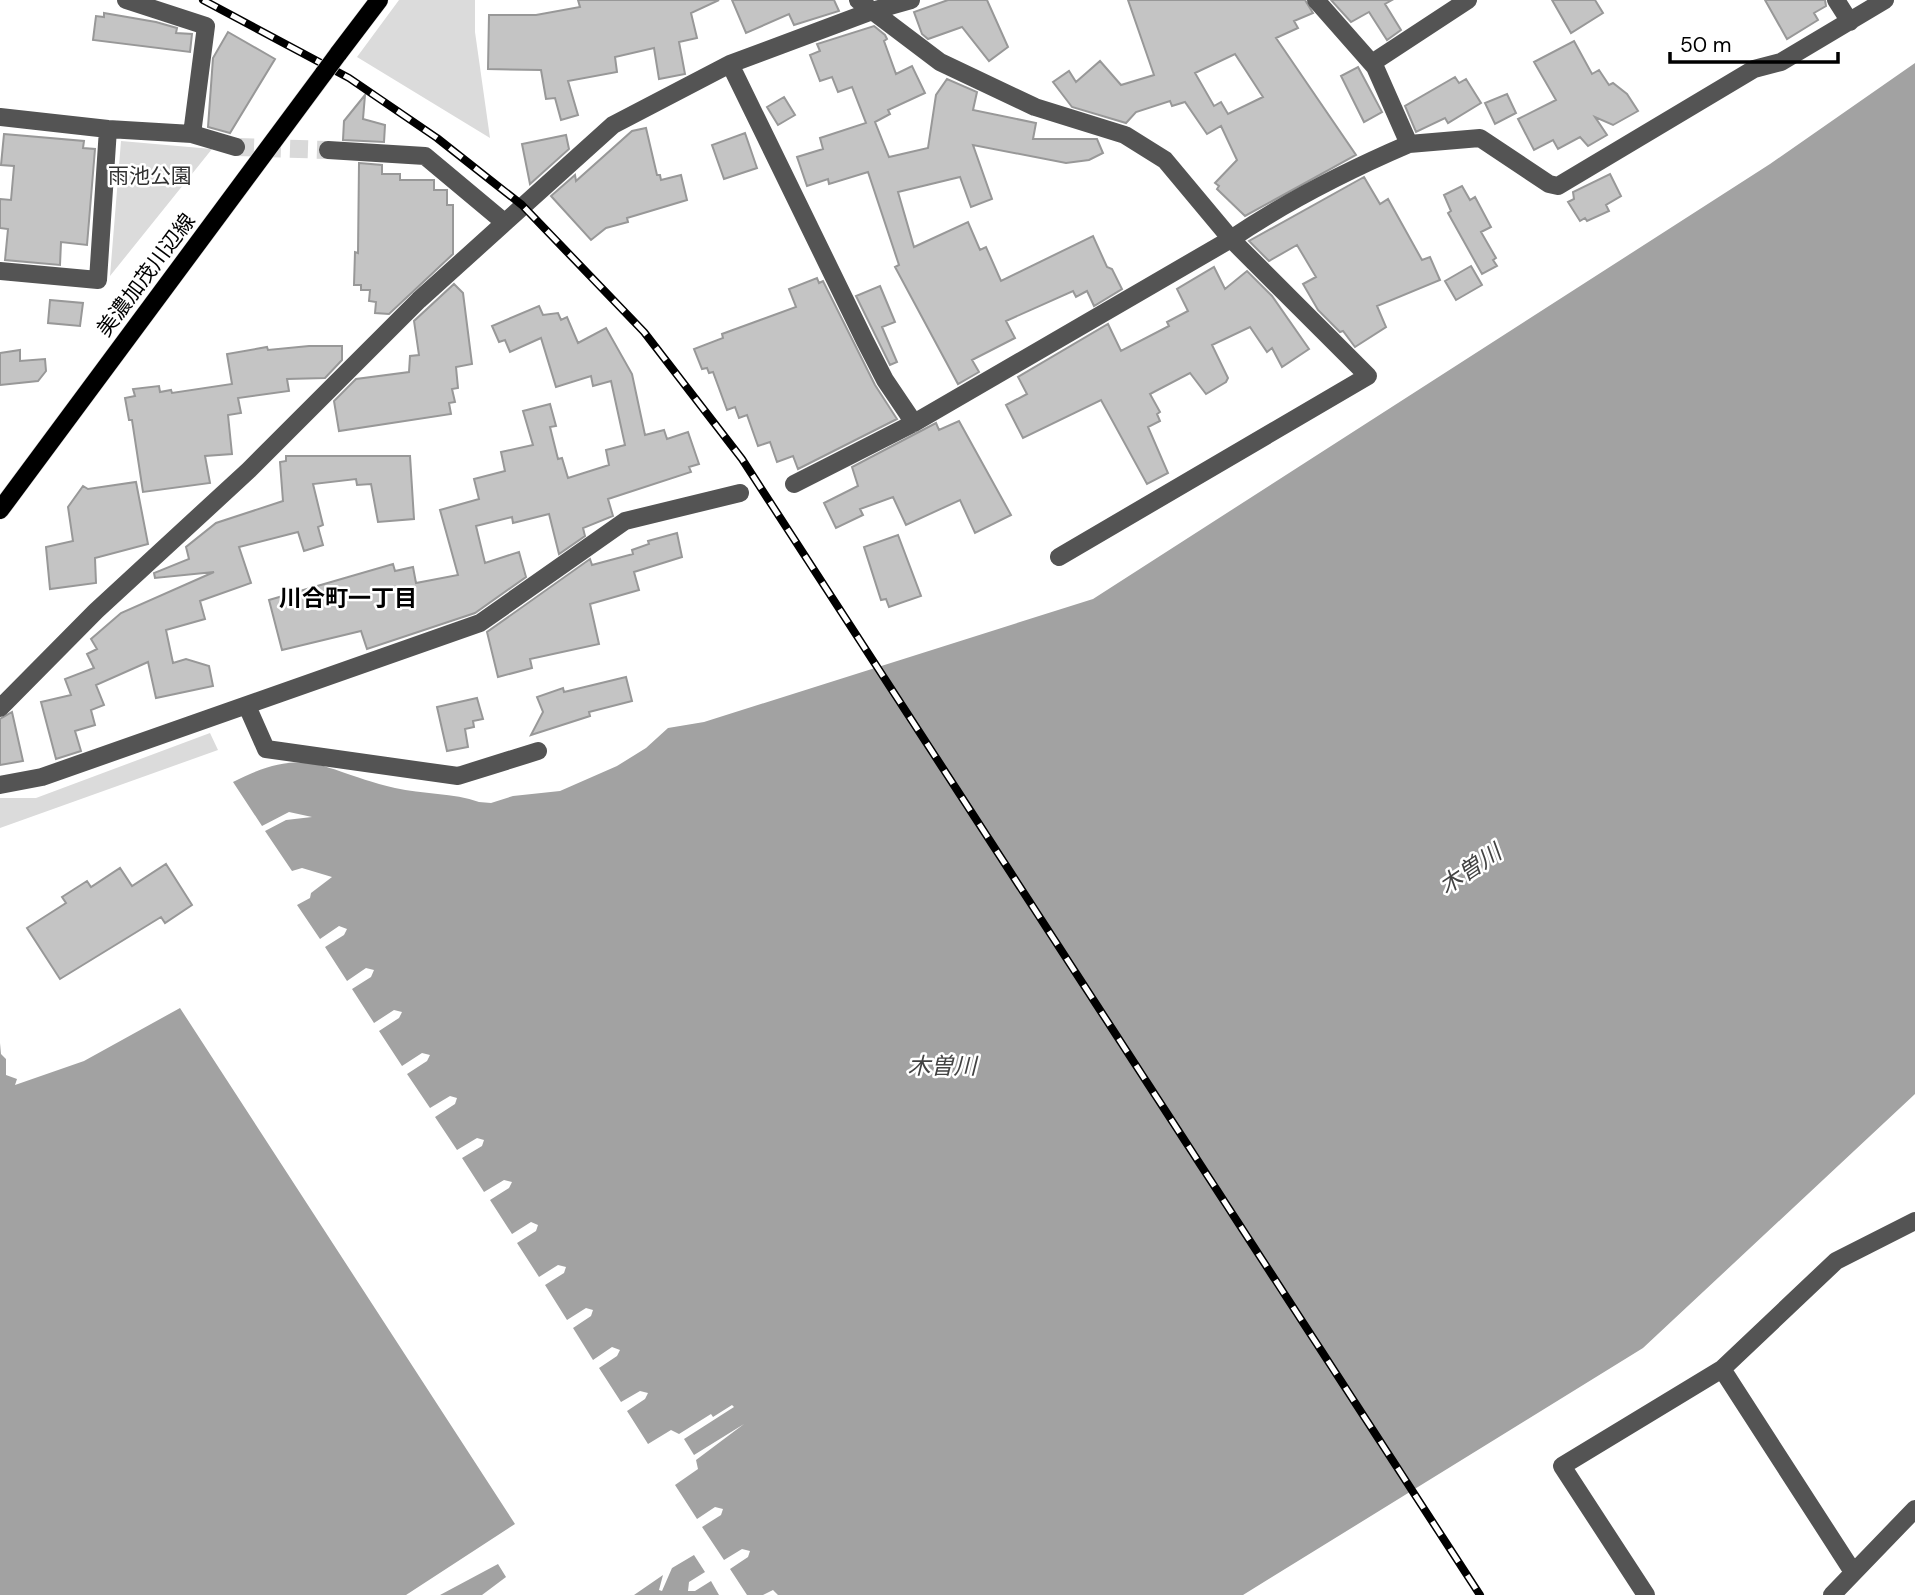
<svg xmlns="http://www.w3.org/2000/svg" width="1915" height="1595" viewBox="0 0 1915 1595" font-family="'DM Sans','Noto Sans JP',sans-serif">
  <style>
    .green { fill: #dbdbdb }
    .water { fill: #a2a2a2 }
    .building { fill: #c4c4c4; stroke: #989898; stroke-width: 2; fill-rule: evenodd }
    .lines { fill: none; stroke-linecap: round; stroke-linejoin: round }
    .minor-tunnel { stroke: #d9d9d9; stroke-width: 18; stroke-dasharray: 18 9; stroke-linecap: butt }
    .major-casing { stroke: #dbdbdb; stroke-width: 19 }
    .minor { stroke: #545454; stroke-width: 18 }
    .major { stroke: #000; stroke-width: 18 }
    .rail-casing { stroke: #000; stroke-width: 8 }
    .rail { stroke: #fff; stroke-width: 5; stroke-dasharray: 16; stroke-linecap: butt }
    .major-bridge-casing { stroke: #dbdbdb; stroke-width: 19; stroke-linecap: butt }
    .major-bridge { stroke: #000; stroke-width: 18 }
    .labels { text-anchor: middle; stroke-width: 5; stroke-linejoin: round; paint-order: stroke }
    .park-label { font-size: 21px; fill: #323232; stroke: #fff }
    .street-label { font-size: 21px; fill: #000; stroke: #fff }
    .neighbourhood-label { font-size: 23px; font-weight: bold; fill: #000; stroke: #fff }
    .water-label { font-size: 23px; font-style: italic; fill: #434343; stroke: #fff }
  </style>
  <rect width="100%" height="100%" fill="#fff"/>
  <!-- green -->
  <path class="green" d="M399 0H475V32L490 138 357 57Z
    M121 141 212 149 110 276Z
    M210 733 218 750 0 828V798H36Z"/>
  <!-- water -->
  <path class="water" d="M1915 63V1094L1643 1348 1243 1595H778L773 1590 763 1595H747L730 1569 748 1557 750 1551 742 1549 724 1560 702 1527 721 1515 723 1509 715 1507 697 1519 675 1485 698 1469 696 1460 744 1424 694 1455 684 1439 734 1407 732 1405 713 1417 711 1414 679 1434 671 1430 648 1444 627 1411 645 1399 648 1393 640 1391 621 1402 599 1368 617 1356 620 1350 612 1347 593 1360 573 1328 591 1316 593 1310 586 1308 567 1320 545 1285 564 1273 566 1267 558 1265 539 1277 517 1243 536 1231 538 1225 531 1222 512 1234 490 1200 509 1188 512 1182 504 1180 484 1192 462 1158 482 1146 484 1140 477 1138 457 1150 435 1117 455 1104 457 1098 450 1096 430 1108 407 1074 427 1061 430 1055 422 1053 402 1066 379 1031 399 1018 402 1012 394 1010 374 1023 352 989 371 977 374 970 366 968 347 981 325 947 344 935 347 929 339 926 320 939 297 905 310 898 311 893 332 877 302 868 292 871 265 831 286 820 312 817 289 812 262 826 233 782C309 743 324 772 395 788 422 794 454 793 479 802L491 803 513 796 560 791 617 766 646 748 668 728 704 722 1093 599 1770 164Z
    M180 1008 515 1524 406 1595H0V1043L1 1054 6 1059V1075L17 1079 15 1085 84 1061Z
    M694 1555 705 1572 689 1582 688 1591H695L711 1581 719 1595H634L663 1575 659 1590 662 1591 672 1568Z
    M498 1564 506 1577 482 1595H440Z"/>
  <!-- building -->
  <path class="building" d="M578 0H719L691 13 697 38 679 42 685 74 659 79 654 48 615 57 617 72 568 81 578 115 561 120 555 98 546 99 541 70 488 69 489 15H536L580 7Z
    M732 0H834L839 11 794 25 789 14 746 33Z
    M948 0H987L1008 47 989 61 962 27 928 39 922 34 914 12Z
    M1128 0H1305L1313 13 1294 21 1298 28 1276 38 1356 155 1245 216 1217 189 1219 186 1215 183 1237 160 1221 126 1207 134 1185 102 1172 106 1170 101 1136 112 1126 123 1072 107 1053 82 1069 71 1076 82 1100 61 1121 85 1154 75ZM1235 54 1263 97 1228 114 1221 102 1214 106 1195 73Z
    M1331 0H1392L1385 4 1401 30 1387 40 1369 12 1351 22Z
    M1552 0H1595L1603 13 1571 33Z
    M1765 0H1825L1826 6 1814 13 1818 20 1787 39Z
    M104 13 156 22 177 28 176 33 192 34 190 52 93 40 96 16 104 17Z
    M874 26 885 35 887 39 884 41 896 74 912 66 925 93 888 110 890 114 875 122 889 157 928 148 936 95 947 79 977 92 973 110 1036 123 1033 139H1097L1103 153 1089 160 1066 163 973 145 992 199 971 207 960 177 898 192 914 247 968 222 980 250 986 247 1001 281 1093 236 1107 267 1112 269 1122 289 1094 306 1087 291 1076 297 1073 291 1006 321 1015 338 972 360 979 372 958 384 895 267 899 265 868 172 829 184 828 179 807 186 797 157 823 149 820 138 866 123 852 87 838 92 832 77 820 81 810 55 820 51 817 44Z
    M228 32 275 59 230 133 208 127 213 58Z
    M1574 41 1592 74 1599 70 1609 85 1613 83 1627 94 1638 111 1613 125 1595 117 1607 135 1588 146 1580 137 1558 149 1553 140 1534 150 1518 119 1556 100 1534 62Z
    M1358 67 1382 112 1364 122 1341 76Z
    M1455 77 1459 83 1466 79 1481 103 1448 123 1445 118 1416 132 1405 106Z
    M1507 94 1516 113 1495 124 1485 103Z
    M365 95 363 119 385 125 384 142 343 140 344 121Z
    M784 97 795 115 778 125 767 107Z
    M646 128 657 175H660L661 180 681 175 687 200 627 218 628 222 606 228 591 240 551 196 575 175 576 181 632 131Z
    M745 133 757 168 724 179 712 145Z
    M4 134 84 141 83 148 95 149 87 245 61 242 60 265 5 260 8 229 0 228V199L11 200 14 166 1 165Z
    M566 135 569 149 530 184 522 144Z
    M359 163 382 165V174H400V180H434V190H447V205H453V254L389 314 375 313 376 302 369 301 370 290H361V285H354L355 252 358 253Z
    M1610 174 1621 196 1606 205 1609 211 1587 221 1585 218 1580 221 1568 202 1574 199 1573 192Z
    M1364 177 1380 204 1388 199 1422 260 1430 257 1440 280 1377 306 1386 327 1355 347 1343 331 1340 332 1318 310 1303 284 1316 277 1297 245 1269 261 1249 241Z
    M1462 186 1470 200 1475 197 1491 227 1481 232 1496 258 1493 260 1497 266 1482 274 1448 213 1451 211 1444 195Z
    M1471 266 1482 285 1456 300 1445 281Z
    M1214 267 1225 289 1247 271 1272 296 1309 349 1282 367 1272 348 1267 352 1250 327 1212 345 1228 378 1226 382 1206 394 1190 373 1150 394 1160 412 1157 414 1160 421 1148 427 1168 473 1147 484 1101 400 1023 438 1006 405 1027 394 1018 377 1108 324 1121 351 1169 326 1167 322 1188 311 1177 289Z
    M817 278 819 283 823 281 875 385 897 419 798 469 793 456 777 462 770 442 758 446 747 415 739 418 735 407 727 410 713 372 709 373 707 368 702 369 694 349 723 338 722 334 796 307 789 289Z
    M454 284 463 293 472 364 456 367 458 388 452 389 455 402 449 403 451 414 339 431 334 401 356 379 409 372 410 356 419 355 414 321Z
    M880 286 895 322 882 327 897 362 890 365 856 296Z
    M50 300 83 303 80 326 48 323Z
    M539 306 543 315 558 313 561 320 567 317 578 343 606 328 632 374 645 435 664 430 667 439 688 432 699 464 689 467 691 472 608 499 613 516 583 528 585 536 559 554 549 514 513 523 512 517 476 526 485 563 519 552 526 577 475 613 367 649 361 631 282 650 269 600 393 564 395 571 413 567 416 583 458 575 440 510 479 499 474 479 505 471 501 452 533 445 523 411 550 404 556 426 550 427 558 459 562 458 568 478 609 465 606 450 625 445 611 381 593 386 591 376 556 387 541 338 510 352 505 340 499 342 492 326Z
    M309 346H342V360L325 378 287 379 289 391 238 398 241 413 228 415 232 454 205 456 210 483 143 492 132 420H129L125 398 135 396 133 389 159 386 160 392 171 390 172 393 232 384 227 354 267 347 268 350Z
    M20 350V361L45 359 46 371 38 381 0 385V353Z
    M959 421 1011 515 975 533 960 500 906 525 893 497 860 509 863 515 836 528 824 503 858 486 852 467 936 423 939 430Z
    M286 456H410L414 519 378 522 371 484 357 485 356 479 313 484 323 525 318 527 323 545 304 551 298 532 239 547 251 583 200 601 205 619 166 630 173 663 186 659 209 666 213 686 156 698 148 662 96 685 104 705 91 710 95 725 75 731 81 751 56 759 41 702 71 695 65 679 94 668 87 654 97 649 91 639 121 613 214 572 155 578 154 573 189 559 186 547 216 523 283 501 280 462 286 461Z
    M136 482 148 544 95 558 96 583 50 589 46 547 73 541 68 507 83 486 88 489Z
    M677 533 682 557 634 572 639 590 590 604 599 644 530 659 532 668 498 677 487 632 590 559 592 565 633 554 632 550 649 544 648 541Z
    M898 535 921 596 889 607 886 599 881 600 864 547Z
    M626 677 632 701 589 712 590 716 531 735 543 712 537 697 563 688 564 692Z
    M477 698 483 719 473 721 474 727 465 729 468 747 447 751 437 707Z
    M12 712 23 761 0 765V719Z
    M166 864 192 905 165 923 161 917 60 979 27 928 66 903 62 897 87 881 91 887 120 868 132 886Z"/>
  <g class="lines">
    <!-- minor-tunnel -->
    <path class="minor-tunnel" d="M236 147 328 150"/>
    <defs>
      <path id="major" d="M338 54 379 0
        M0 510 324 73"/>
    </defs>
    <!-- major casing -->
    <use href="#major" class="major-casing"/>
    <!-- minor -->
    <path class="minor" d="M126 0 206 26 192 134
      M858 0 940 62 1035 107 1125 135 1165 160 1231 239 1368 376 1059 557
      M1836 0 1850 22
      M1372 63 1468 0
      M730 64 865 341 885 380 914 423
      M0 117 108 129 192 134 236 147
      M1409 144 1480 138 1549 184 1558 186 1754 69 1781 62 1885 0
      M328 150 425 156 504 222
      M0 271 98 280 108 129
      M794 484 914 423 1231 239C1287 201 1346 171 1409 144L1375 67 1316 0
      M247 706 266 749 458 776 538 751
      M0 708 96 611 249 470 419 300 613 125 730 64 872 11 911 0
      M0 785 42 777 480 623 625 521 740 493
      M1722 1369 1853 1572
      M1646 1595 1562 1466 1722 1369 1836 1261 1915 1221
      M1832 1595 1915 1509"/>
    <!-- major -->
    <use href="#major" class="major"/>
    <defs>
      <path id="rail" d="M203 0 349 78 437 138 522 205 644 332 742 459 1480 1595"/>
    </defs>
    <!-- rail casing -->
    <use href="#rail" class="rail-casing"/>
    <!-- rail -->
    <use href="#rail" class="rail"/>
    <defs>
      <path id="major-bridge" d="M324 73 338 54"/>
    </defs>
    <!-- major-bridge casing -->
    <use href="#major-bridge" class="major-bridge-casing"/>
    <!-- major-bridge -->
    <use href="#major-bridge" class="major-bridge"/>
  </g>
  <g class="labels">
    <!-- park labels -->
    <g class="park-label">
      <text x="150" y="183">雨池公園</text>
    </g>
    <!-- street labels -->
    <g class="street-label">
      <text transform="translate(146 275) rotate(-53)" y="7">美濃加茂川辺線</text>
    </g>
    <!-- neighbourhood labels -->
    <g class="neighbourhood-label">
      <text x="348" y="606">川合町一丁目</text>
    </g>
    <!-- water labels -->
    <g class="water-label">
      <text transform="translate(1470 869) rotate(-34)" y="8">木曽川</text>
      <text x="942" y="1074">木曽川</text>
    </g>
  </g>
  <!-- scale -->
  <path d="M1670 52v10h168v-10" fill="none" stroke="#000000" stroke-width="3.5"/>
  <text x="1680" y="52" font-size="21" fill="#000000" stroke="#ffffff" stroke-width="5" paint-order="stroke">50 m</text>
</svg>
